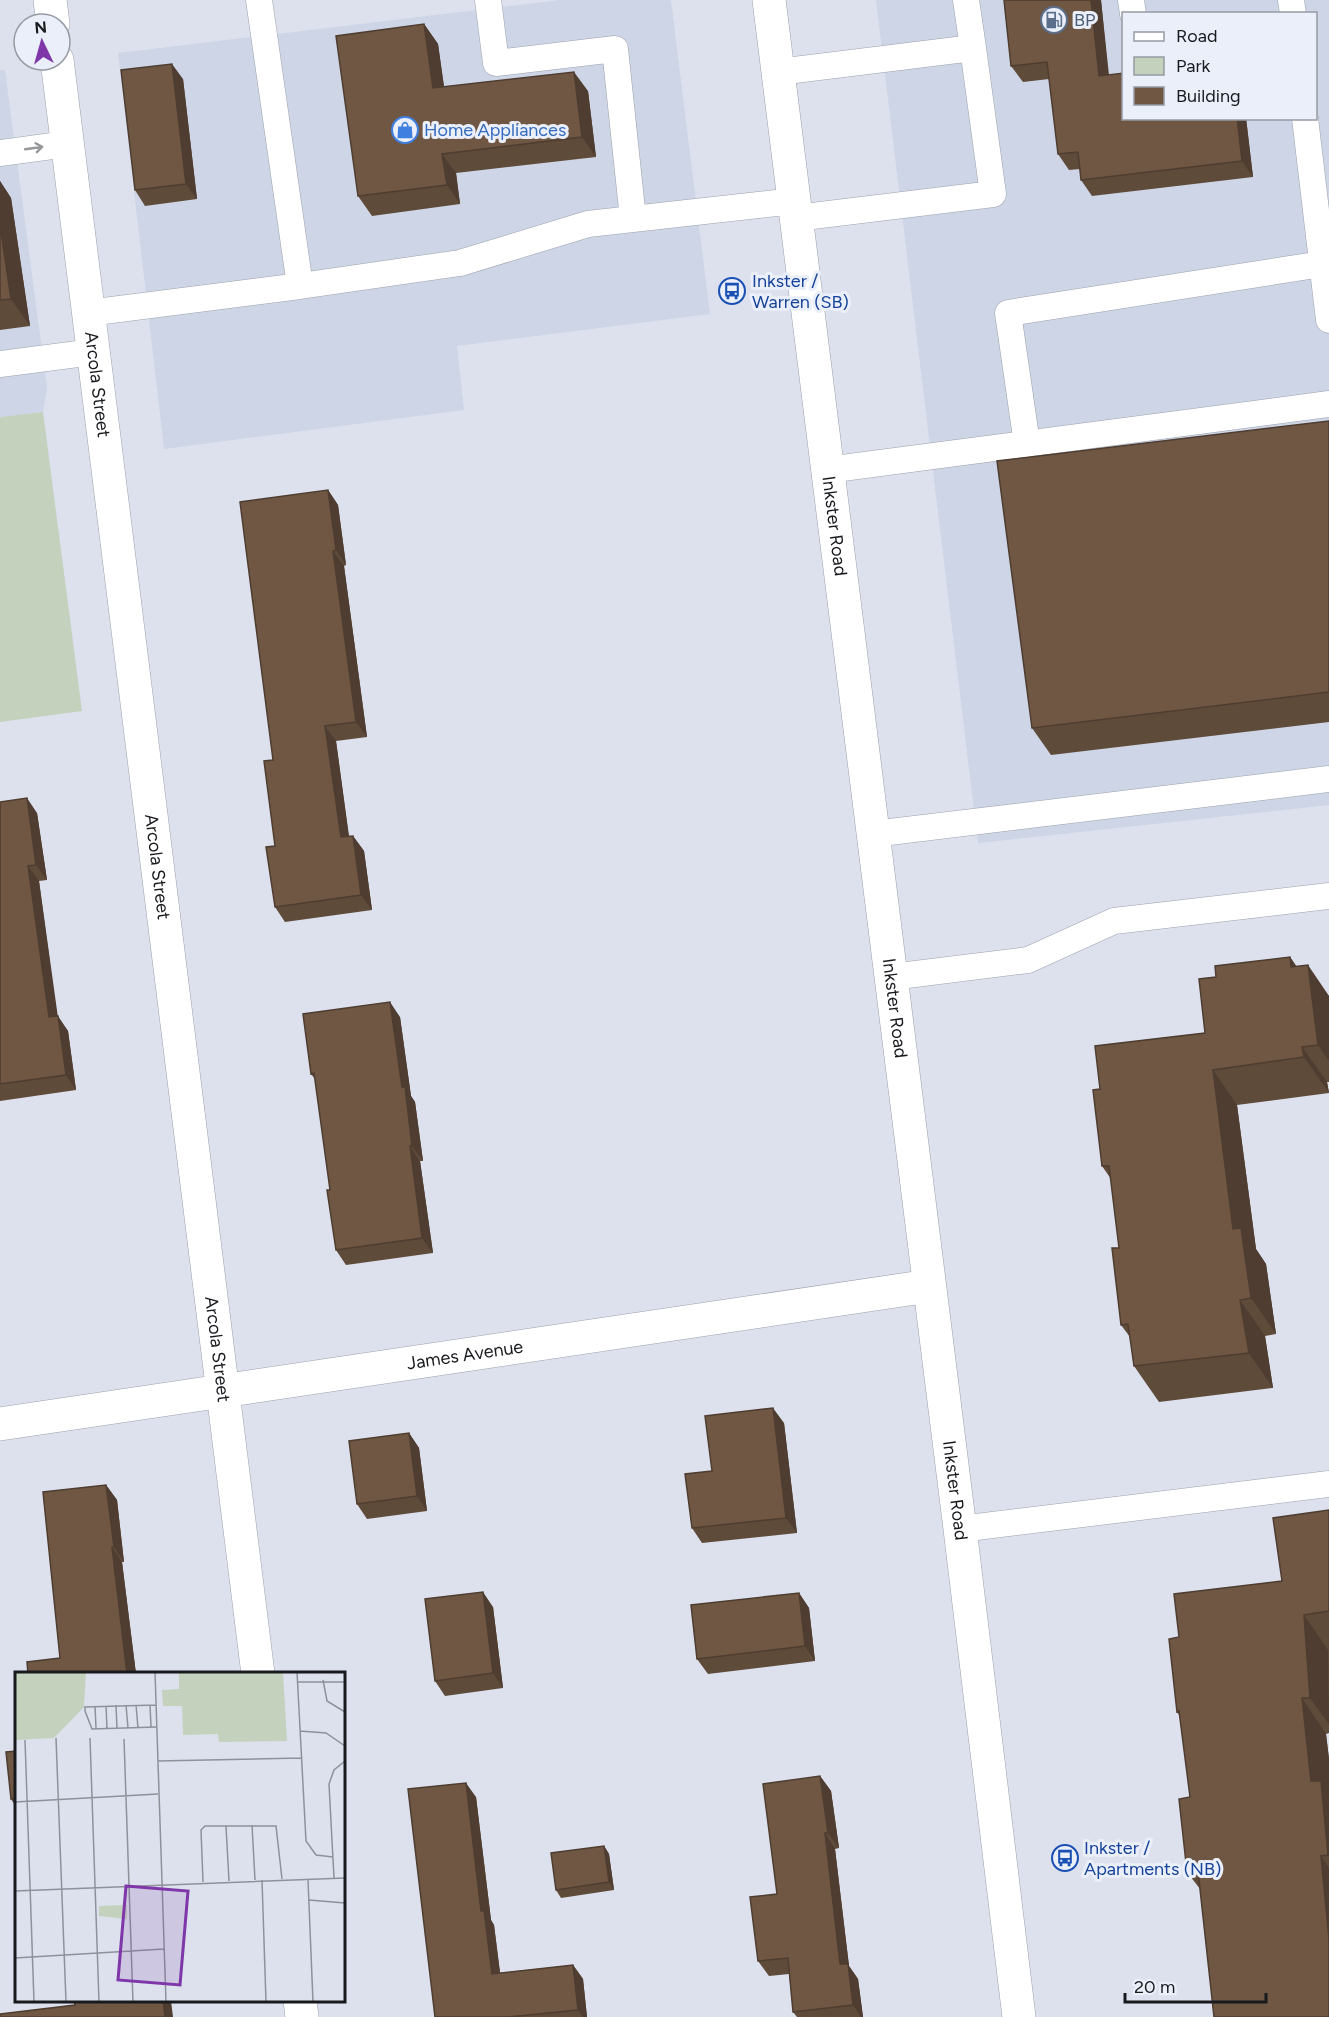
<svg xmlns="http://www.w3.org/2000/svg" width="1329" height="2017" viewBox="0 0 1329 2017" font-family="Figtree,sans-serif">
  <style>
    .built { fill: #cdd5e7; fill-rule: evenodd }
    .green { fill: #c3d1bd }
    .lines { fill: none; stroke-linecap: round; stroke-linejoin: round }
    .lane-casing { stroke: #9ca1ac; stroke-width: 27 }
    .street-casing { stroke: #9ca1ac; stroke-width: 34 }
    .secondary-casing { stroke: #9ca1ac; stroke-width: 34 }
    .lane { stroke: #fff; stroke-width: 26 }
    .street { stroke: #fff; stroke-width: 33 }
    .secondary { stroke: #fff; stroke-width: 33 }
    .wall { fill: #5f4b3a }
    .shaded-wall { fill: #4e3d30 }
    .building { fill: #6f5744; stroke: #4e3d30; stroke-width: 1.5 }
    .oneway { stroke: #97989a }
    .labels { text-anchor: middle; stroke-width: 6; stroke-linejoin: round; paint-order: stroke }
    .service-label { font-size: 18px; fill: #4e5e75; stroke: #eaeffa; text-anchor: start }
    .shop-label { font-size: 18px; fill: #366cbe; stroke: #eaeffa; text-anchor: start }
    .transit-label { font-size: 18px; fill: #164399; stroke: #eaeffa; text-anchor: start }
    .street-label { font-size: 18px; fill: #181a1e; stroke: #eaeffa }
    .inset-road { fill: none; stroke: #8e919a; stroke-width: 1.5 }
    .view { fill: #7e36a9; fill-opacity: 0.15; stroke: #7e36a9; stroke-width: 3 }
    .inset-edge { fill: none; stroke: #181a1e; stroke-width: 3 }
  </style>
  <rect width="100%" height="100%" fill="#dce1ed"/>
  <!-- built -->
  <path class="built" d="M560 0H671L710 314 457 346 464 410 164 449 118 53Z
    M876 0H1329V805L978 843ZM1124 14H1316V118H1124Z
    M0 70H5L47 388 43 412 0 417Z"/>
  <!-- green -->
  <path class="green" d="M43 412 82 711 0 722V417Z"/>
  <g class="lines">
    <defs>
      <path id="lane" d="M488 0 496 63 615 49 633 219
        M966 0 973 48
        M1131 0 1133 14
        M1291 0 1293 14
        M778 72 973 48 993 194 796 218
        M1305 118 1329 320
        M0 153 67 144
        M300 286 460 263 588 224 794 201
        M88 313 300 286 259 0
        M0 364 93 352
        M1027 444 1008 313 1322 264
        M827 470 1329 404
        M873 834 1329 779
        M891 977 1028 960 1114 921 1329 896
        M960 1529 1329 1484"/>
      <g id="street">
        <path d="M50 0 53 24"/>
        <path id="s1" d="M57 60 258 1674"/>
        <path id="s2" d="M0 1424 929 1286"/>
        <path d="M300 2000 302 2017"/>
      </g>
      <g id="secondary">
        <path id="s3" d="M769 0 960 1529 1019 2017"/>
      </g>
    </defs>
    <!-- lane casing -->
    <use href="#lane" class="lane-casing"/>
    <!-- street casing -->
    <use href="#street" class="street-casing"/>
    <!-- secondary casing -->
    <use href="#secondary" class="secondary-casing"/>
    <!-- lane -->
    <use href="#lane" class="lane"/>
    <!-- street -->
    <use href="#street" class="street"/>
    <!-- secondary -->
    <use href="#secondary" class="secondary"/>
  </g>
  <!-- wall -->
  <path class="wall" d="M1004 0H1101L1109 75 1124 118H1246L1253 177 1092 196 1081 180 1080 169 1069 170 1058 154 1049 79 1023 82 1011 66Z
    M424 24 438 44 444 87 588 91 596 157 456 173 460 204 372 216 358 196Z
    M183 79 197 199 145 206 135 190Z
    M0 181 11 198 30 326 0 330Z
    M1329 421V722L1051 755 1032 728Z
    M328 490 338 505 346 565 344 566 367 737 336 741 349 836H353L364 851 372 910 285 922 275 907V846L273 760Z
    M0 802 37 813 47 880 39 881 57 1016 68 1031 76 1090 0 1101Z
    M1290 957 1296 966 1329 996V1082H1327L1329 1093 1237 1105 1256 1249 1266 1264 1276 1334 1265 1336 1273 1388 1159 1402 1134 1366 1130 1337 1121 1325 1119 1248 1111 1179 1102 1166 1100 1089 1205 1033 1216 977Z
    M400 1017 411 1096 415 1102 423 1161H420L433 1253 346 1265 336 1250 330 1190 315 1079 311 1074Z
    M784 1423 797 1533 702 1543 692 1528 712 1471Z
    M409 1433 419 1448 427 1511 367 1519 357 1504Z
    M106 1485 117 1500 124 1562H122L136 1674H28L60 1658Z
    M1329 1510V1733L1326 1734 1329 1759V2017L1200 1889 1187 1872 1190 1797 1180 1716 1177 1712 1179 1637 1282 1581Z
    M799 1593 809 1608 815 1661 708 1674 697 1659Z
    M493 1607 503 1688 445 1696 435 1681Z
    M16 1751V1807L11 1799Z
    M820 1776 831 1791 839 1848 835 1849 849 1966 858 1979 863 2017H797L793 2012 789 1974 769 1976 758 1961 777 1894Z
    M476 1797 491 1920 494 1925 500 1973 573 1965 583 1979 587 2017H435Z
    M604 1846 609 1854 614 1890 561 1898 556 1890Z"/>
  <!-- shaded-wall -->
  <path class="shaded-wall" d="M1091 0H1101L1110 92 1099 76Z
    M424 24 438 44 447 108 433 88Z
    M172 64 183 79 197 199 186 184Z
    M574 72 588 91 596 157 582 137Z
    M1237 118H1246L1253 177 1242 161Z
    M442 154 456 173 460 204 447 185Z
    M0 181 11 198 30 326 11 299 0 225Z
    M328 490 338 505 346 565 336 550Z
    M333 551 344 566 367 737 356 722Z
    M325 726 336 741 351 853 341 837Z
    M27 798 37 813 47 880 36 865Z
    M353 836 364 851 372 910 361 895Z
    M28 866 39 881 60 1032 49 1017Z
    M1290 957 1310 986 1308 965 1329 996V1061L1318 1045 1291 967Z
    M390 1002 400 1017 411 1096 415 1102 423 1161 412 1146 402 1087Z
    M58 1016 68 1031 76 1090 66 1075Z
    M1302 1047 1327 1082 1329 1093 1304 1057Z
    M1213 1070 1237 1105 1256 1249 1266 1264 1276 1334 1251 1298 1233 1229Z
    M410 1146 420 1161 433 1253 422 1238Z
    M1240 1300 1265 1336 1273 1388 1249 1353Z
    M773 1408 784 1423 797 1533 786 1518Z
    M409 1433 419 1448 427 1511 417 1496Z
    M106 1485 117 1500 124 1562 114 1547Z
    M112 1547 122 1562 136 1674H127Z
    M483 1592 493 1607 503 1688 493 1673Z
    M799 1593 809 1608 815 1661 805 1646Z
    M1304 1615 1328 1650 1329 1724 1310 1698Z
    M1302 1698 1326 1734 1329 1759V1857L1311 1781Z
    M820 1776 831 1791 839 1848 828 1833Z
    M466 1783 476 1797 491 1920 494 1925 502 1988 492 1974 481 1911Z
    M825 1833 835 1849 849 1966 858 1979 863 2017H861L853 2005 840 1964Z
    M604 1846 609 1854 614 1890 609 1882Z
    M1321 1856 1329 1868V1939Z
    M573 1965 583 1979 587 2017H583L578 2010Z
    M163 2001H171L173 2017H165Z"/>
  <!-- building -->
  <path class="building" d="M1004 0H1091L1099 76 1124 73V118H1237L1242 161 1081 180 1078 152 1058 154 1047 62 1011 66Z
    M424 24 433 88 574 72 582 137 442 154 447 185 358 196 336 36Z
    M172 64 186 184 135 190 121 70Z
    M0 225 11 299 0 300Z
    M1329 421V692L1032 728 997 461Z
    M328 490 336 550 333 551 356 722 325 726 341 837 353 836 361 895 275 907 266 847 275 846 264 761 273 760 240 502Z
    M27 798 36 865 28 866 49 1017 58 1016 66 1075 0 1084V802Z
    M1290 957 1291 967 1308 965 1318 1045 1302 1047 1304 1057 1213 1070 1233 1229 1241 1228 1251 1298 1240 1300 1249 1353 1134 1366 1128 1324 1121 1325 1112 1248H1119L1109 1166H1102L1093 1090 1100 1089 1095 1046 1205 1033 1199 979 1216 977 1215 966Z
    M390 1002 402 1087H405L412 1146H410L422 1238 336 1250 327 1190H330L314 1073 311 1074 303 1014Z
    M773 1408 786 1518 692 1528 685 1474 712 1471 705 1416Z
    M409 1433 417 1496 357 1504 349 1441Z
    M106 1485 114 1547H112L127 1674H28L27 1662 60 1658 43 1492Z
    M1329 1510V1611L1304 1615 1310 1698H1302L1311 1781H1321L1328 1855 1321 1856 1329 1939V2017H1214L1198 1871 1187 1872 1179 1799 1190 1797 1179 1711 1177 1712 1169 1639 1179 1637 1174 1594 1282 1581 1273 1518Z
    M483 1592 493 1673 435 1681 425 1599Z
    M799 1593 805 1646 697 1659 691 1605Z
    M16 1751V1798L11 1799 6 1752Z
    M820 1776 828 1833H825L840 1964H848L853 2005 793 2012 788 1958 758 1961 750 1897 777 1894 763 1784Z
    M466 1783 481 1911H484L492 1974 573 1965 578 2010 508 2017H435L408 1789Z
    M604 1846 609 1882 556 1890 551 1853Z
    M74 2001H163L165 2017H0V2014L75 2005Z"/>
  <!-- one-way arrows -->
  <defs><path id="oneway-shaft" d="M-6 0H5M1.5-3L5.5 0L1.5 3" fill="none" stroke-width="1.6" stroke-linecap="round" stroke-linejoin="round" transform="scale(1.5)"/></defs>
  <use class="oneway" href="#oneway-shaft" transform="translate(34 148) rotate(-8)"/>
  <!-- icons -->
  <defs>
    <symbol id="fuel-ring" viewBox="-11 -11 22 22"><circle r="9.5" fill="#eaeffa" stroke="#5c6f8a" stroke-width="1.5"/><path d="M-5.5-6h7V0h2V4h1.3V-2.5L3-4.5l.8-.8L6-3V5H2.5V1h-1V6h-7ZM-4.2-4.7v3.2H.2V-4.7Z" fill="#5c6f8a"/></symbol>
    <symbol id="shop-ring" viewBox="-11 -11 22 22"><circle r="9.5" fill="#eaeffa" stroke="#3f7fe0" stroke-width="1.5"/><path d="M-5-2.5h2.3a2.7 3.5 0 0 1 5.4 0H5L5.5 6h-11ZM-1.5-2.5h3a1.5 2.3 0 0 0-3 0Z" fill="#3f7fe0"/></symbol>
    <symbol id="bus-ring" viewBox="-11 -11 22 22"><circle r="9.5" fill="#eaeffa" stroke="#1a4fb4" stroke-width="1.5"/><path d="M-5-6H5V4H4V6H2V4H-2V6H-4V4H-5ZM-3.5-4V0h7V-4ZM-3.5 1.2v1.5H-2V1.2ZM2 1.2v1.5H3.5V1.2Z" fill="#1a4fb4"/></symbol>
  </defs>
  <g fill-rule="evenodd">
    <use href="#fuel-ring" x="1039" y="5" width="30" height="30"/>
    <use href="#shop-ring" x="390" y="115" width="30" height="30"/>
    <use href="#bus-ring" x="717" y="276" width="30" height="30"/>
    <use href="#bus-ring" x="1050" y="1843" width="30" height="30"/>
  </g>
  <g class="labels">
    <!-- service labels -->
    <g class="service-label">
      <text x="1074" y="26">BP</text>
    </g>
    <!-- shop labels -->
    <g class="shop-label">
      <text x="424" y="136">Home Appliances</text>
    </g>
    <!-- transit labels -->
    <g class="transit-label">
      <text x="752" y="287">Inkster /<tspan x="752" dy="21">Warren (SB)</tspan></text>
      <text x="1084" y="1854">Inkster /<tspan x="1084" dy="21">Apartments (NB)</tspan></text>
    </g>
    <!-- street labels -->
    <g class="street-label">
      <text dy="6" stroke="none"><textPath href="#s1" startOffset="327">Arcola Street</textPath></text>
      <text dy="6" stroke="none"><textPath href="#s3" startOffset="530">Inkster Road</textPath></text>
      <text dy="6" stroke="none"><textPath href="#s1" startOffset="813">Arcola Street</textPath></text>
      <text dy="6" stroke="none"><textPath href="#s3" startOffset="1016">Inkster Road</textPath></text>
      <text dy="6" stroke="none"><textPath href="#s1" startOffset="1299">Arcola Street</textPath></text>
      <text dy="6" stroke="none"><textPath href="#s2" startOffset="470">James Avenue</textPath></text>
      <text dy="6" stroke="none"><textPath href="#s3" startOffset="1502">Inkster Road</textPath></text>
    </g>
  </g>
  <!-- overview -->
  <g transform="translate(15 1672)">
    <rect width="330" height="330" fill="#dce1ed"/>
    <path d="M0 0H71L69 35 39 66 0 68ZM164 0H268L272 69 204 70 203 62 168 63 167 34H148L147 18 164 17ZM112 233V247L84 244V234Z" fill="#c3d1bd"/>
    <path class="inset-road" d="M140 0 151 330M282 0 291 169 301 183 318 185M308 8 312 29 330 40M282 10H330M101 33 102 57M111 33 113 56M121 33 123 56M135 33 136 55M80 34 81 57M91 34 92 57M141 55 77 57 70 39V35L141 33M285 59 311 61 330 74M41 66 51 330M75 66 84 330M109 67 118 330M10 68 19 330M143 89 286 86M0 130 143 122M237 153 240 208M211 154 214 209M319 206 314 112 319 98 330 89M247 208 251 330M293 208 298 330M188 210 186 158 190 154H261L267 207M0 219 330 206M294 228 330 231M0 286 149 277"/>
    <path class="view" d="M111 214 173 219 165 313 103 308Z"/>
    <rect width="330" height="330" class="inset-edge"/>
  </g>
  <!-- legend -->
  <rect x="1122" y="12" width="195" height="108" fill="#eaeffa" stroke="#969aa2" stroke-width="1.5"/>
  <rect x="1134" y="32" width="30" height="9" fill="#ffffff" stroke="#969aa2" stroke-width="1.5"/>
  <text x="1176" y="42" font-size="18" fill="#181a1e">Road</text>
  <rect x="1134" y="57" width="30" height="18" fill="#c3d1bd" stroke="#969aa2" stroke-width="1.5"/>
  <text x="1176" y="72" font-size="18" fill="#181a1e">Park</text>
  <rect x="1134" y="87" width="30" height="18" fill="#6f5744" stroke="#969aa2" stroke-width="1.5"/>
  <text x="1176" y="102" font-size="18" fill="#181a1e">Building</text>
  <!-- north arrow -->
  <g transform="translate(42 42) rotate(355)"><circle r="28" fill="#eaeffa" stroke="#969aa2" stroke-width="1.5"/>
  <path d="M0-4.5L10 22L0 15L-10 22Z" fill="#7e36a9"/>
  <text y="-9" font-size="16" font-weight="bold" text-anchor="middle" fill="#181a1e">N</text>
  </g>
  <!-- scale -->
  <path d="M1125 1993v9h141v-9" fill="none" stroke="#181a1e" stroke-width="3"/>
  <text x="1134" y="1993" font-size="18" fill="#181a1e" stroke="#eaeffa" stroke-width="4.5" paint-order="stroke">20 m</text>
</svg>
